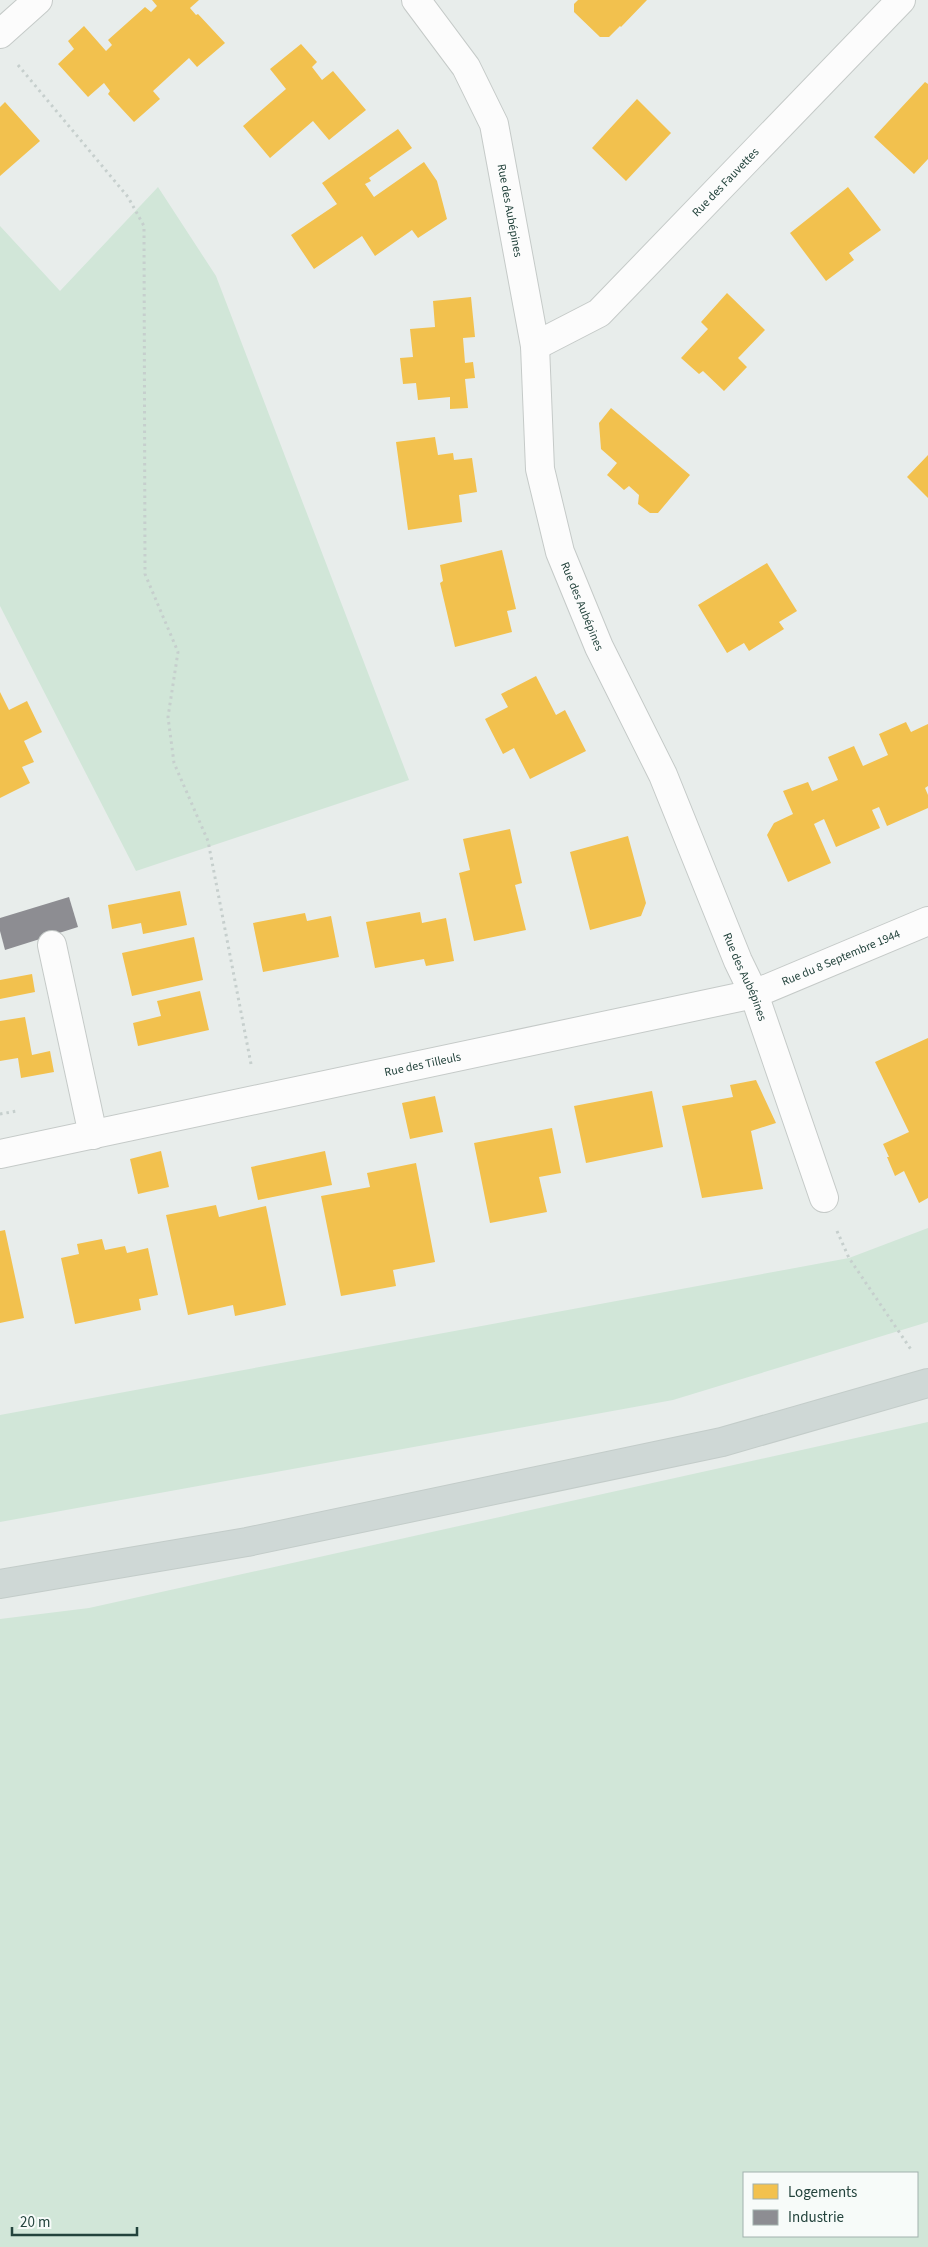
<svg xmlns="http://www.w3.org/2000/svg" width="928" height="2247" viewBox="0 0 928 2247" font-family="'Source Sans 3',sans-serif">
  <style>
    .green { fill: #d1e6d8; fill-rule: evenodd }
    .homes { fill: #f2c14e }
    .industry { fill: #8d8d92 }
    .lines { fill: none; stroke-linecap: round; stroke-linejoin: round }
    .minor-casing { stroke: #c5cac8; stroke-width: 30 }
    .major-casing { stroke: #c3ccc9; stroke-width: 30 }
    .path { stroke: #c6cfcd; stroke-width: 3; stroke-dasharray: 2.5 4; stroke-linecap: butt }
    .minor { stroke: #fcfcfc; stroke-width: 28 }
    .major { stroke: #cfd8d6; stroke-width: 28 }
    .labels { text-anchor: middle; stroke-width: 5; stroke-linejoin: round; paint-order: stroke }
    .street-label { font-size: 12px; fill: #23433c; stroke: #f7fbf9 }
  </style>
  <rect width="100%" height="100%" fill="#e8edeb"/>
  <!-- green -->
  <path class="green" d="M158 187 216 276 409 780 136 871 0 606V226L60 291Z
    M928 1228V1322L673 1400 0 1522V1415L849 1258Z
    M928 1422V2247H0V1619L89 1608ZM744 2173H917V2236H744Z"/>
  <!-- homes -->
  <path class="homes" d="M152 0H199L190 8 196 15 198 14 225 43 197 67 189 58 153 91 160 99 134 122 108 94 110 91 104 83 88 97 58 64 74 49 68 41 84 26 106 51 112 45 108 40 145 7 151 12 157 6Z
    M578 0H647L621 27 620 26 609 37H600L574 12V4Z
    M301 44 317 62 312 67 322 80 333 71 366 110 329 140 313 121 270 158 243 126 286 89 270 69Z
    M925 82 928 84V159L914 174 874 137Z
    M637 99 671 133 626 181 592 148Z
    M5 102 40 141 0 176V107Z
    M398 129 412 148 369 178 371 181 365 184 374 197 424 162 437 181 447 219 418 238 412 230 375 256 362 236 314 269 291 235 337 204 322 183Z
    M848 187 881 230 849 253 854 260 826 281 790 233Z
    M727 293 765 330 738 358 747 367 724 391 703 371 699 374 681 358 708 329 701 322Z
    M471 297 475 337 463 338 465 363 473 362 475 378 465 379 468 408 450 409V397L418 400 416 383 403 384 400 358 413 357 410 329 435 327 433 301Z
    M611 408 690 475 658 513H650L638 504 639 495 629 486 624 490 607 475 617 463 601 449 599 423Z
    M435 437 438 455 453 453 454 460 472 458 477 492 459 495 462 522 408 530 396 442Z
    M928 455V498L907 477Z
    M502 550 516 609 507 611 512 632 455 647 440 583 443 581 440 565Z
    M767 563 797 611 779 622 784 629 749 651 744 643 727 653 698 605Z
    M536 676 556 715 565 710 586 751 530 779 514 748 503 754 485 719 508 707 501 694Z
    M0 692 9 710 27 701 42 732 24 741 34 762 22 767 30 783 0 798Z
    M906 722 911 732 928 724V786L925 788 928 795V808L887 826 879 807 872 810 880 828 836 847 824 819 814 824 831 863 788 882 767 835 774 823 793 814 783 791 808 782 812 791 838 780 828 757 854 746 863 766 888 755 879 734Z
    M510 829 522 883 515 885 526 930 474 941 459 873 470 870 463 839Z
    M628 836 646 903 641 916 590 930 570 852Z
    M180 891 187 925 143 934 141 923 112 929 108 905Z
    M420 912 422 923 446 918 454 961 426 966 424 959 375 968 366 922Z
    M305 913 307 921 331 916 339 957 263 972 253 923Z
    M194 937 203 980 132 996 122 953Z
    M32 974 35 992 0 999V980Z
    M200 991 209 1030 138 1046 133 1023 161 1016 157 1001Z
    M25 1017 32 1055 50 1051 54 1072 21 1078 18 1058 0 1061V1021Z
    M928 1038V1198L919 1203 904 1171 895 1176 887 1157H889L883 1144 909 1132 875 1062Z
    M756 1080 776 1123 751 1131 763 1189 702 1198 682 1106 733 1097 730 1085Z
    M652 1091 663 1147 586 1163 574 1106Z
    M435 1096 443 1132 410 1139 402 1103Z
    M552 1128 561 1173 539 1177 547 1212 490 1223 474 1143Z
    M161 1151 169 1187 138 1194 130 1159Z
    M325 1151 332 1185 258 1200 251 1167Z
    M416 1163 435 1262 393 1270 396 1286 341 1296 321 1196 370 1187 367 1173Z
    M216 1205 219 1217 266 1206 286 1305 235 1316 233 1305 188 1315 166 1215Z
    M5 1230 24 1318 0 1323V1231Z
    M102 1239 105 1250 125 1246 127 1253 148 1248 158 1295 139 1299 141 1310 75 1324 61 1258 79 1254 77 1244Z"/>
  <!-- industry -->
  <path class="industry" d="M69 897 78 927 5 950 0 931V918Z"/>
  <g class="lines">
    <defs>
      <g id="minor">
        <path id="s1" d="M416 0 466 67 494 124 535 346 540 469 560 552 599 647 663 775 738 961 754 994 824 1198"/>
        <path d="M0 34 38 0"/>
        <path id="s2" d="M535 346 599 313 901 0"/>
        <path d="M52 945 93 1135"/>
        <path id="s3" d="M0 1154 754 994 928 921"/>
      </g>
      <path id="major" d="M0 1584 247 1542 722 1442 928 1383"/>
    </defs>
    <!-- minor casing -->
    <use href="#minor" class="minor-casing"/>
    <!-- major casing -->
    <use href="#major" class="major-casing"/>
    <!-- path -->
    <path class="path" d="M18 65 128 197 144 226 145 574 178 652 168 717 174 763 208 841 251 1064
      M0 1114 17 1111
      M837 1231 849 1258 912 1351"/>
    <!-- minor -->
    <use href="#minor" class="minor"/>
    <!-- major -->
    <use href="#major" class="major"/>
  </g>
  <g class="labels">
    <!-- street labels -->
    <g class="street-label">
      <text dy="4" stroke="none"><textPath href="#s2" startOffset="254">Rue des Fauvettes</textPath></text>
      <text dy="4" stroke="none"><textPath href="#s1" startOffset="235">Rue des Aubépines</textPath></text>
      <text dy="4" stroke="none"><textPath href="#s1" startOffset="640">Rue des Aubépines</textPath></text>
      <text dy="4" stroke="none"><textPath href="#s3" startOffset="865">Rue du 8 Septembre 1944</textPath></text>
      <text dy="4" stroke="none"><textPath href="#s1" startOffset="1045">Rue des Aubépines</textPath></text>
      <text dy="4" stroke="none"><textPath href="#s3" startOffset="432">Rue des Tilleuls</textPath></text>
    </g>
  </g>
  <!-- legend -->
  <rect x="743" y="2172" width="175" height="65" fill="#f7fbf9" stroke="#a2b1ad"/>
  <rect x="753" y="2184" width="25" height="15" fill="#f2c14e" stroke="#a2b1ad"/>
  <text x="788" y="2197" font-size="15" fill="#23433c">Logements</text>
  <rect x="753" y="2210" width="25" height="15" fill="#8d8d92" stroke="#a2b1ad"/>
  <text x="788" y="2222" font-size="15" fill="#23433c">Industrie</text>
  <!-- scale -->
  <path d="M12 2227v8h125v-8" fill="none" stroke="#23433c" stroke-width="2.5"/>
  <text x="20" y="2227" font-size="15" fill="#23433c" stroke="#f7fbf9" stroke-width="4" paint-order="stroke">20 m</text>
</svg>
